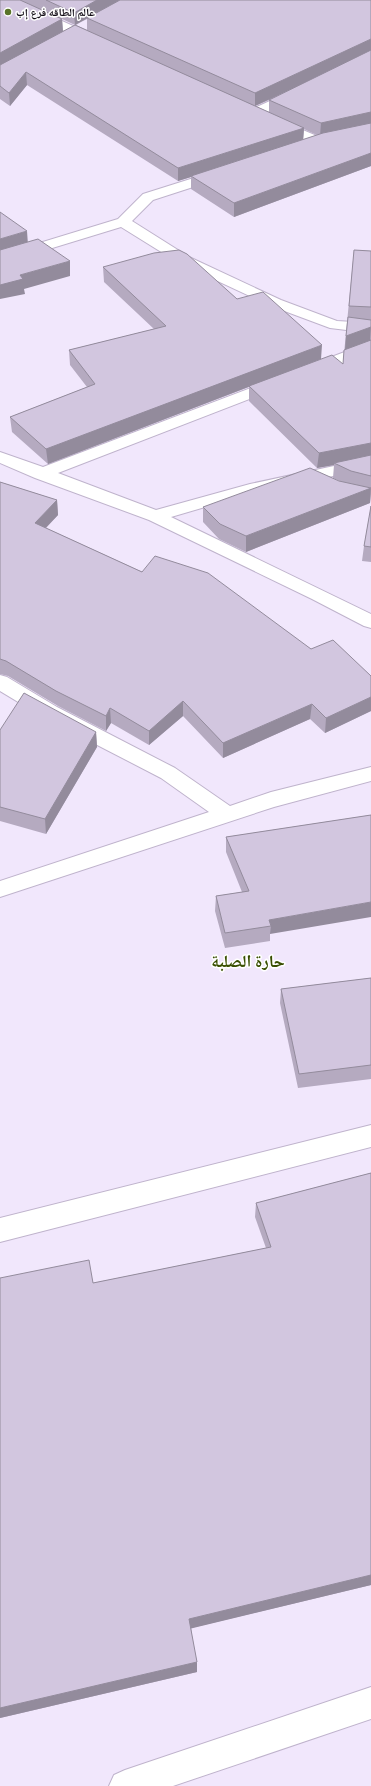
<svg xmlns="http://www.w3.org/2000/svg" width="371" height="1786" viewBox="0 0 371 1786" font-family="'Archivo Narrow','Noto Naskh Arabic',sans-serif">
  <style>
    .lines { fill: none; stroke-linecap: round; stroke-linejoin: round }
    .street-casing { stroke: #bfb3cc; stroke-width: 2 }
    .street { fill: #fff; fill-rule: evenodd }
    .wall { fill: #b5aac0; fill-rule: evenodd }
    .shaded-wall { fill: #938b9c }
    .building { fill: #d2c6df; stroke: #938b9c }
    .poi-dot { fill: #597428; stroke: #fff; stroke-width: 1.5 }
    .labels { text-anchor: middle; stroke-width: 3; stroke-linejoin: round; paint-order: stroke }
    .far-poi-label { font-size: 11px; font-weight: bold; fill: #120d16; stroke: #fff; text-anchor: start }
    .district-label { font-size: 17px; font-weight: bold; fill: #384e00; stroke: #fff }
  </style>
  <rect width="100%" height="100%" fill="#f1e7fc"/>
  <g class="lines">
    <defs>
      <path id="street" d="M0 0H15L100 38 102 41 100 44H92L2 2Z
        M296 89 300 90 302 93 300 96 260 116H250L249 113 250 110Z
        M277 119 324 139 326 142 324 145H314L272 126 271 123 272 120Z
        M219 170 224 171 226 174 224 177 153 200 132 221 189 257 281 300 337 321 371 323V333L330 328 271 306 179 263 121 227 0 264V255L118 219 143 194Z
        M371 342V352L317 373 311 375 305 373 303 370 305 367Z
        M277 378 283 380 285 383 283 386 58 473 156 510 250 484 371 458V468L253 493 171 517 371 614V628L364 626 312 599 149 520 35 478 0 463V452L43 467Z
        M0 675 7 677 57 707 175 768 230 806 271 792 371 767V781L274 807 0 897V881L209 812 161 778 43 717 0 691Z
        M371 1125V1147L0 1242V1218Z
        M371 1687V1719L173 1786H109L114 1775 125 1770Z"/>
    </defs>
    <!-- street casing -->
    <use href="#street" class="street-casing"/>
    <!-- street -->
    <use href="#street" class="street"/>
  </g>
  <!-- wall -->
  <path class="wall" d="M0 0H371V166L234 217 191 189V177L178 181 27 85 10 106 0 99ZM62 19 75 25 63 32ZM87 19V30L76 25 81 22ZM269 100V112L255 106ZM304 129 308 131 317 135 303 140Z
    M354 250 371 251V494L370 503 246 552 219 539 203 522V507L339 481 342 482 333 478 334 465 317 468 249 401V387L48 464 12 432 10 417 87 387 70 365 69 350 154 329 104 282 103 267 237 299 321 359 343 364Z
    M0 482 57 500 58 515 46 528 371 676V711L325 733 310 719 223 758 183 716 149 745 111 723 106 731 58 706 8 676 0 674Z
    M371 506V562L362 561 364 546Z
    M0 730 96 732 97 747 46 834 0 821Z
    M371 815 270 934V941L225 948 215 911 216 896 242 892 226 852V837Z
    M371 978V1079L298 1088 280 1003 281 989Z
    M371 1173V1585L191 1628 197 1672 0 1718V1278L93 1283 266 1248 255 1217 256 1203Z"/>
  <!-- shaded-wall -->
  <path class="shaded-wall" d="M97 0H120L75 25 74 13Z
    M62 19 63 32 0 66V53Z
    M371 39V52L255 106V93Z
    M26 72 27 85 10 106 9 93Z
    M371 112V126L320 136 321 123Z
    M304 128 303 142 191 176V177L178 181V168Z
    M371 153V166L234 217V203Z
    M27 231 28 245 0 254V239Z
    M70 261V276L24 289 25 294 0 299V285L20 275Z
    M371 327 370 341 345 350 346 336Z
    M322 345 321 359 48 464 46 449Z
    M371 443V457L334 463V465L317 468 319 453Z
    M371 488 370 503 246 552V536Z
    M57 500 58 515 36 538 35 523Z
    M371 697V711L325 733 326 718Z
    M183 701V716L149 745V731Z
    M312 704 310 719 223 758V743Z
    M110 708 111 723 106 731V716Z
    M96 732 97 747 46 834 45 819Z
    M371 902V917L270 934 271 926 269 920Z
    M371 1575V1585L189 1629V1619Z
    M197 1662V1672L0 1718V1708Z"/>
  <!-- building -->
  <path class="building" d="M0 0H20L62 19 0 53Z
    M46 0H97L74 13Z
    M120 0H371V39L255 93 87 18Z
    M75 25 304 128 178 168 26 72 9 93 0 86V65Z
    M371 50V112L321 123 269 100Z
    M371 123V153L234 203 191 176 323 133Z
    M0 212 27 231 0 239Z
    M38 239 70 261 20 275 23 279 0 285V250Z
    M179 250 187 254 237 299 263 292 322 345 46 449 10 417 95 384 69 350 166 326 103 267 154 253Z
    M354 250 371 251V307L349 306Z
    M348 317 371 320V327L346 336Z
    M371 340V443L319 453 249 386 332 355 343 364 344 350Z
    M371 455V476L351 471 334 463Z
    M310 468 339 481 371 488 246 536 220 524 203 507Z
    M0 482 57 500 35 523 142 572 155 556 208 573 311 649 333 640 371 676V697L326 718 312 704 223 743 183 701 149 731 110 708 106 716 56 691 6 661 0 659Z
    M371 506V547L364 546Z
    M24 693 96 732 45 819 0 807V730Z
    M371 815V902L269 920 271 926 225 933 216 896 249 891 226 837Z
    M371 978V1065L299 1074 281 989Z
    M371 1173V1575L189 1619 197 1662 0 1708V1278L89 1260 93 1283 271 1247 256 1203Z"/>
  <!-- markers -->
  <circle class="poi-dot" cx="8" cy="12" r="4"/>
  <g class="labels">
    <!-- far-poi labels -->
    <g class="far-poi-label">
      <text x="16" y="16">عالم الطاقه فرع إب</text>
    </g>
    <!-- district labels -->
    <g class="district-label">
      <text x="248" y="967">حارة الصلبة</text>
    </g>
  </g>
</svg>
